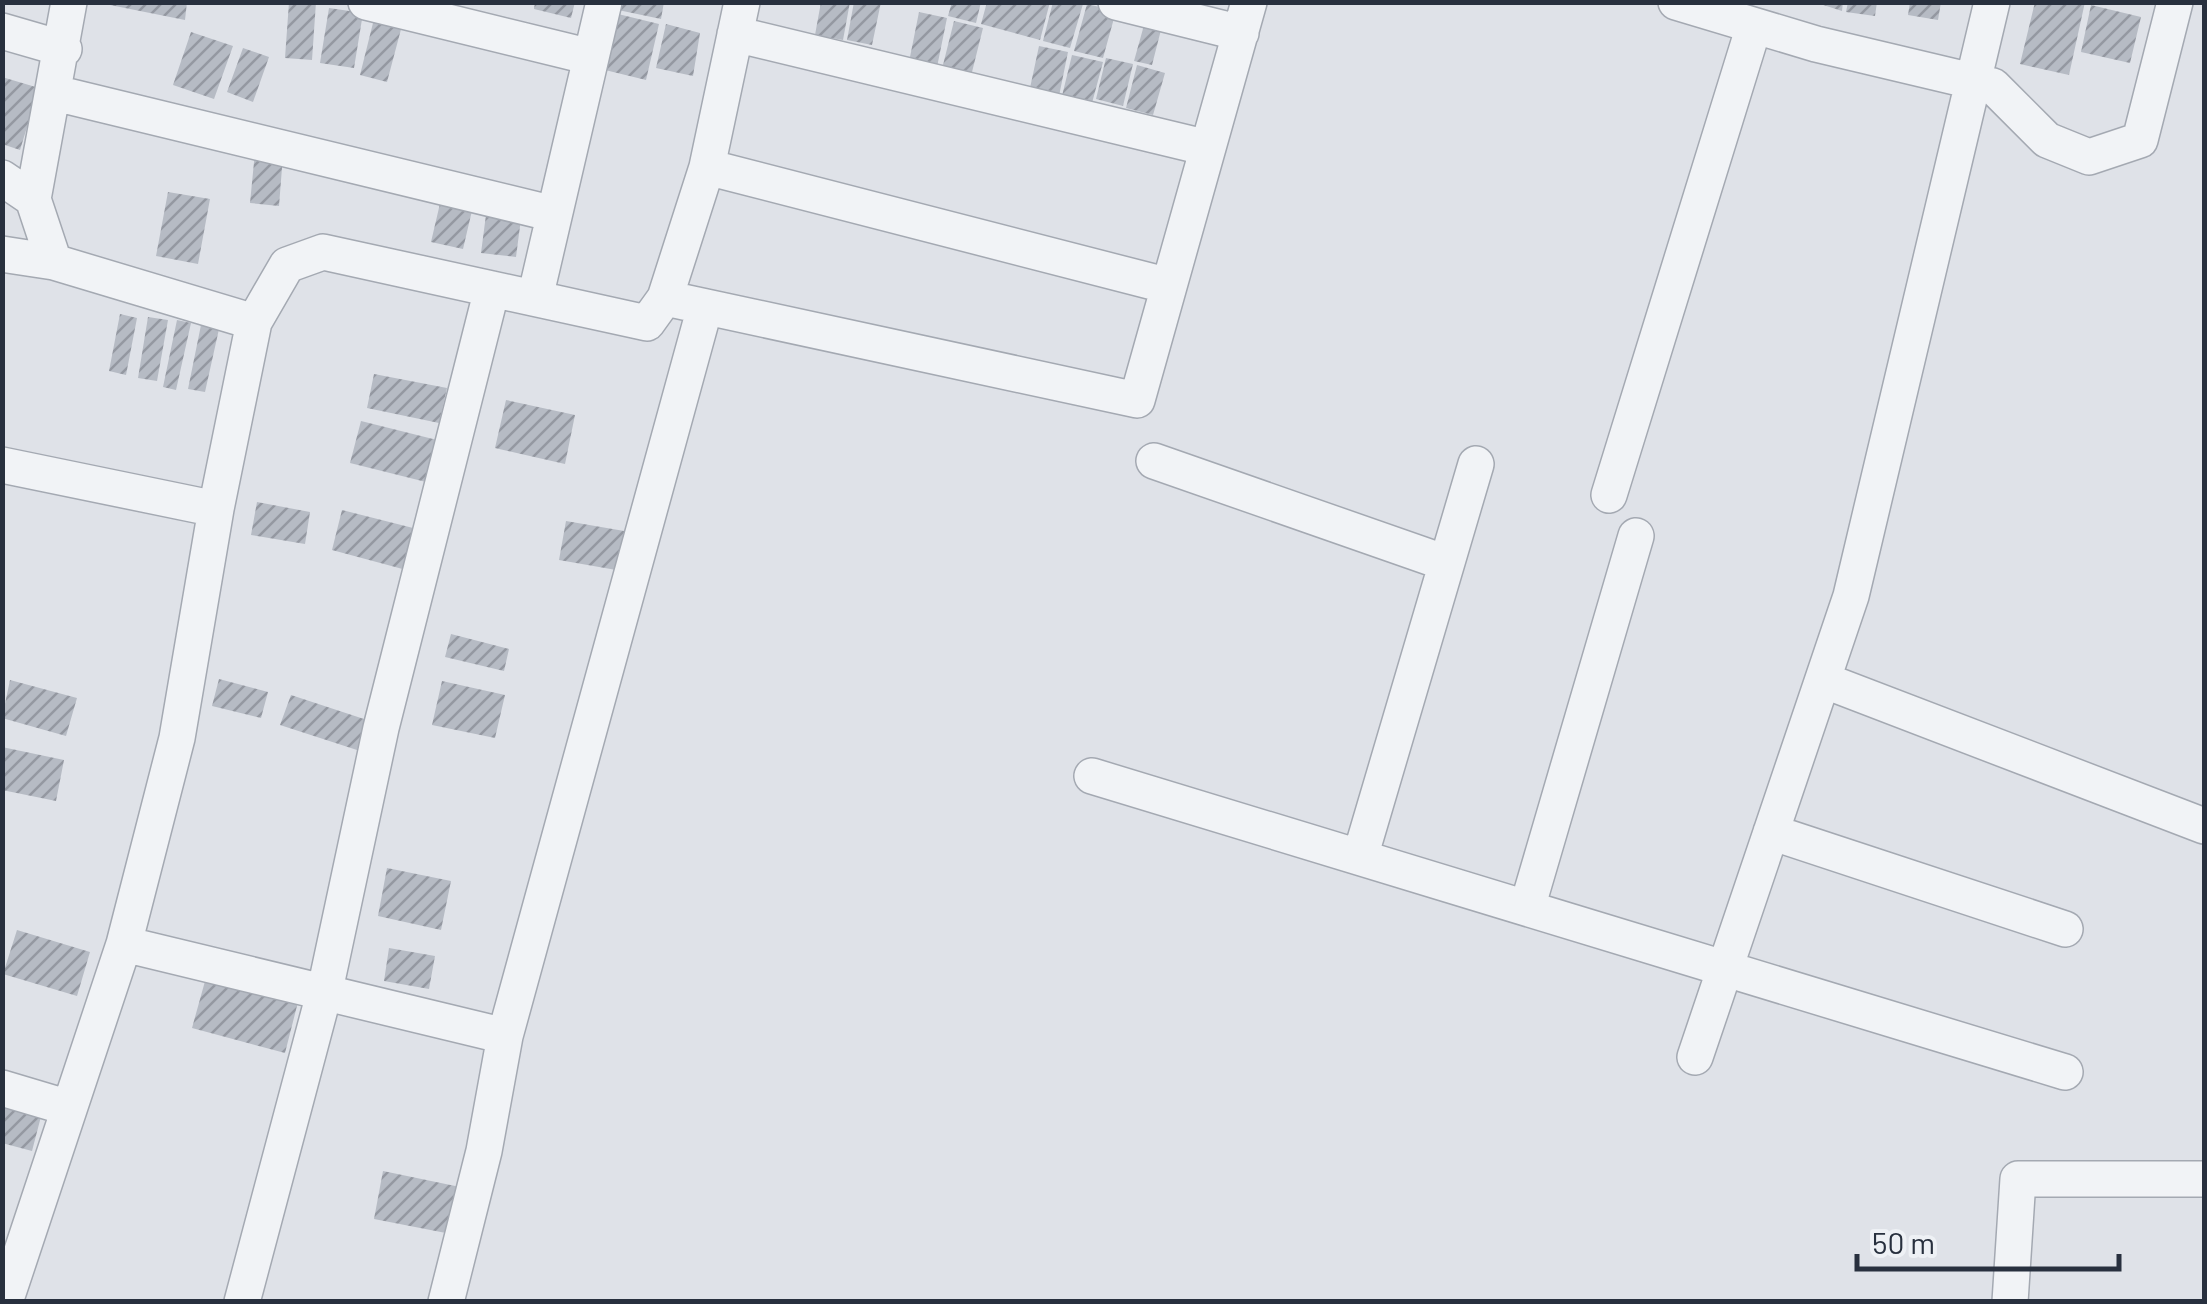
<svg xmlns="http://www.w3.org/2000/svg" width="2207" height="1304" viewBox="0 0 2207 1304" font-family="Barlow,sans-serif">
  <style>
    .building { fill: url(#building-hatch) }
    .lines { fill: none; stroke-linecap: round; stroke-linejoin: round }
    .street-casing { stroke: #a4a9b2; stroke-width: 38 }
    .street { stroke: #f1f3f6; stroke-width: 35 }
  </style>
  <defs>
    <pattern id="building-hatch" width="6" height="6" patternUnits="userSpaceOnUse" patternTransform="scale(2.5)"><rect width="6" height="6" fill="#b6bbc4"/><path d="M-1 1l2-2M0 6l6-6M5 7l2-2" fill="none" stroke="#9498a1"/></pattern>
  </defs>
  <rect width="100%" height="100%" fill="#dfe2e8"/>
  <!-- building -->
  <path class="building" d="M95 2H187L185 20Z
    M289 2H316L312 60 285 58Z
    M535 2H575L571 18 534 9Z
    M620 2H664L661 19 618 10Z
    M821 2H850L843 40 815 35Z
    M854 2H881L872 45 847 40Z
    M952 2H981L976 23 948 16Z
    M987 2H1050L1040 40 981 24Z
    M1053 2 1083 4 1070 48 1043 41Z
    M1814 2H1843L1842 11Z
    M1848 2H1877L1875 16 1846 12Z
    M1910 2H1941L1938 20 1908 15Z
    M2035 2H2085L2069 75 2020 64Z
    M1087 4 1116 11 1103 58 1074 51Z
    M2091 5 2141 17 2130 63 2081 52Z
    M329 8 363 13 354 68 320 63Z
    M376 11 404 18 387 82 360 75Z
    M919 12 947 18 937 67 909 62Z
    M618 14 659 24 646 80 605 70Z
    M1146 18 1163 22 1152 65 1134 61Z
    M954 21 983 28 971 76 942 69Z
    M666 24 700 33 693 76 656 68Z
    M191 32 233 46 214 99 173 85Z
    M1039 46 1068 52 1059 96 1030 88Z
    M243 48 269 57 253 102 227 92Z
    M1072 55 1103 62 1092 103 1062 96Z
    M1106 58 1133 64 1123 106 1096 99Z
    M1137 65 1165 73 1153 115 1126 108Z
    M2 77 39 88 20 150 2 144Z
    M255 152 283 155 279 206 250 203Z
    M168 192 210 199 198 264 156 256Z
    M442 195 474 202 463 249 431 242Z
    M487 207 522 211 516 257 481 253Z
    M120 314 137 318 126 375 109 371Z
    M148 317 168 320 157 381 138 378Z
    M177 320 191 323 176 390 163 387Z
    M201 325 219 329 205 392 188 389Z
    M374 374 447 388 439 423 367 408Z
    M506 400 575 415 565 464 495 448Z
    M361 421 437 440 426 482 350 463Z
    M257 502 310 512 305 544 251 535Z
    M342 510 421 530 410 571 332 550Z
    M566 521 630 532 622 571 559 560Z
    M451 634 509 649 504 671 445 657Z
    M219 679 268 692 261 718 212 706Z
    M10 680 77 698 66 736 2 718Z
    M442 681 505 695 495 738 432 725Z
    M291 695 367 720 357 750 280 725Z
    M2 747 64 760 56 801 2 790Z
    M387 868 451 881 441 930 378 916Z
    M17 930 90 952 77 996 3 974Z
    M389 948 435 956 429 989 384 981Z
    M207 974 299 998 285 1053 192 1028Z
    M2 1094 44 1105 32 1151 2 1143Z
    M383 1171 460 1187 451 1234 374 1219Z"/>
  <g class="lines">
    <defs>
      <path id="street" d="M366 2 591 57
        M1116 2 1241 33
        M1676 2 1816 44 1993 86 2047 140 2089 157 2140 140 2175 2
        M2 31 64 49
        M735 34 1208 148
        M55 93 554 214
        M707 167 1169 286
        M2 178 33 199 54 262
        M33 199 69 2
        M2 254 54 262 254 322
        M535 298 604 2
        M665 298 707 167 742 2
        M1154 461 1446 563
        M2 465 216 509
        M1609 495 1754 26
        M1823 680 2204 826
        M1092 776 2065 1072
        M1771 832 2065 929
        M1360 857 1476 464
        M1527 908 1636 536
        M124 944 505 1036 484 1151 446 1302
        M505 1036 705 307
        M1695 1057 1851 596 1992 2
        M2 1088 69 1108
        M5 1302 124 944 177 738 216 509 254 322 287 265 323 252 647 323 665 298 1137 400 1249 2
        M242 1302 325 990 381 728 492 289
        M2010 1302 2018 1179H2204"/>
    </defs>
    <!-- street casing -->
    <use href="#street" class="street-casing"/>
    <!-- street -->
    <use href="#street" class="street"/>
  </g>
  <!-- border -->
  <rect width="2207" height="1304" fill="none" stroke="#28303e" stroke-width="10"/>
  <!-- scale -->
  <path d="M1857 1254v15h262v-15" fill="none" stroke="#28303e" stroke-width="5"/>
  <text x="1872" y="1254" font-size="30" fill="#28303e" stroke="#eef1f5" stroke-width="8" paint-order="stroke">50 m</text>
</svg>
